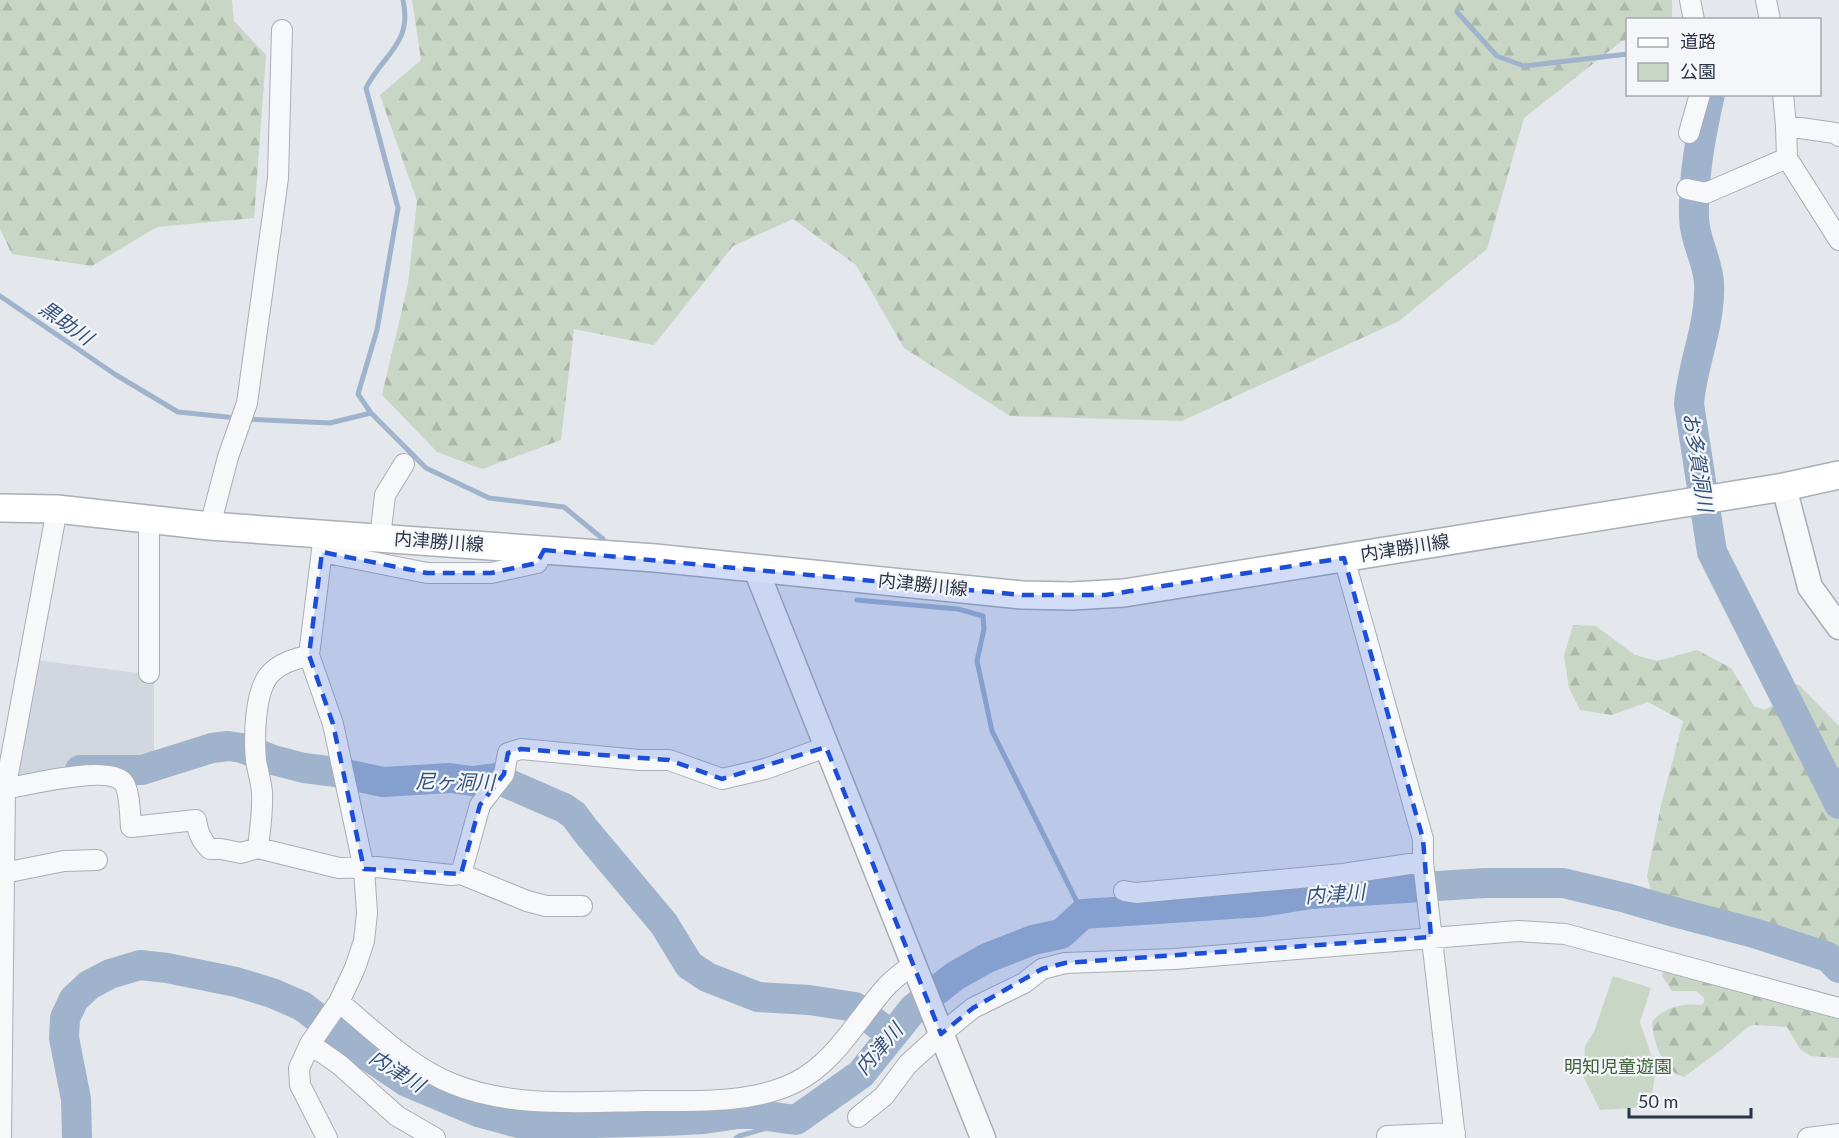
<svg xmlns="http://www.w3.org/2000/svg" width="1839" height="1138" viewBox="0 0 1839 1138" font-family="Lato,'Noto Sans JP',sans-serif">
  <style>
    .built { fill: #d2d6de }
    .forest { fill: url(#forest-firs) }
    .park { fill: #c9d6c5 }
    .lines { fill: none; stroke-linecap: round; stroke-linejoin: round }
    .stream { stroke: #9fb4cc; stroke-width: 5 }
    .river { stroke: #9fb4cc; stroke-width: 30 }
    .minor-casing { stroke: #a9aeb7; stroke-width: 22 }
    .tertiary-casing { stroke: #a9aeb7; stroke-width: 27 }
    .secondary-casing { stroke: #a9aeb7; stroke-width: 30 }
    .minor { stroke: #f7f8fa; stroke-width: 20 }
    .tertiary { stroke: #f7f8fa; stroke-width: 24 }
    .secondary { stroke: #fff; stroke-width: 27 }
    .marked { fill: #1d4ed8; fill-opacity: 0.2; stroke: #1d4ed8; stroke-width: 4.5; stroke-dasharray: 12 8; stroke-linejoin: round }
    .labels { text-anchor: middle; stroke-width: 4.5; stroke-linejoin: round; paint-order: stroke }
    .street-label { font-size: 18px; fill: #2b3445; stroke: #f4f6f9 }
    .park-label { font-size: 18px; fill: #3f6138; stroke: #f4f6f9 }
    .water-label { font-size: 20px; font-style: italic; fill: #34527a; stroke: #f4f6f9 }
  </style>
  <defs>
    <pattern id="forest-firs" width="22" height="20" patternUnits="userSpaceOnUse" patternTransform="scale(1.5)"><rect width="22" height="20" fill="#c9d6c5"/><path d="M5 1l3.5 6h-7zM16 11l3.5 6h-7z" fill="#adb8ab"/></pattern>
  </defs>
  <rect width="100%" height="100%" fill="#e4e7ec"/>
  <!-- built -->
  <path class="built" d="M35 660 154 675V763L137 767H68L12 779Z"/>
  <!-- forest -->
  <path class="forest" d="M0 0H232L234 21 266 55 254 218 157 227 92 266 12 254 0 229Z
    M412 0H1672V19L1628 20 1627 40 1622 41 1524 118 1487 249 1399 321 1182 421 1010 416 904 348 856 265 793 219 733 246 654 345 574 329 561 440 482 469 437 452 382 395 408 284 417 201 380 95 421 60Z
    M1573 625 1596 626 1635 655 1657 661 1697 650 1731 668 1754 706 1764 710C1778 704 1782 696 1787 682L1799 685 1839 726V961L1788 936 1674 905 1652 894 1647 876 1661 805 1683 721 1648 702 1612 715 1580 710 1569 688 1564 656Z
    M1669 966 1839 1011V1058L1810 1056 1800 1049 1787 1027 1753 1025 1748 1027 1722 1049 1684 1077C1662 1071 1654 1043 1652 1022 1664 1007 1683 1003 1701 1005L1704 1002V998L1696 991H1672L1662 976 1663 971Z"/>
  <!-- park -->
  <path class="park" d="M1613 976 1651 988 1640 1022 1656 1069 1650 1107 1600 1110 1583 1076 1585 1046 1594 1032Z"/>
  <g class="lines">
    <!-- stream -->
    <path class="stream" d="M1457 12 1497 56 1524 66 1628 54
      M0 296 116 375 178 412 237 418
      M371 413 358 394 377 330 398 208 366 88C382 55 413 44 403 0
      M246 419 330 423 371 413 426 468 489 498 564 507 603 539
      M857 600 958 609 983 616 984 629 977 661 992 731 1083 914
      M736 1138 739 1136 796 1120"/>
    <!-- river -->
    <path class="river" d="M1710 94C1701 134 1693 176 1694 217 1694 239 1708 261 1709 283 1711 325 1692 364 1689 404L1712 552 1839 804
      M80 770H142L212 748 228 746 242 748 273 760 304 768 336 772 383 782 450 778 472 781 495 778 564 808 574 815 585 830 664 924 689 965 707 977 758 997 809 1000 855 1007 891 1035
      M77 1138 76 1099 64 1038 65 1018 74 999 89 985 110 974 140 965 167 968 236 982 272 993 302 1006 364 1053 407 1082 478 1112 526 1125 666 1121 704 1119 745 1113 796 1120 861 1074 914 1008 955 976 987 958 1033 940 1061 934 1083 914 1261 902 1311 894 1485 883H1563L1626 898 1678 913 1754 933 1828 957 1839 968"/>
    <defs>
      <path id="minor" d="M1690 0 1694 20
        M1766 0 1770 20
        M1783 94 1786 126 1787 158 1839 240
        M1786 126 1835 133 1839 136
        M1689 133 1700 94
        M1687 189 1706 193 1787 158
        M210 526 228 457 247 403 278 178 282 30
        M324 534 309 655 333 724 364 869 367 913 364 941 355 968 339 1002 310 1044 299 1068 300 1085 327 1138
        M380 538 385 495 404 464
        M322 552 427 573H491L537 563 544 550
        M1344 558 1423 839V862L1455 1138
        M149 673V519
        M0 790C23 786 107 764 123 782 130 790 130 816 131 827L196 820C198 832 201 841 210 849H221L241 853 258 848C260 829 263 811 262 792 261 782 258 771 256 761 254 738 254 688 272 672 282 662 296 659 309 655
        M258 848 339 868 377 867 451 875 461 874 527 901 546 906H582
        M4 873 64 861 97 860
        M461 874 480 805 504 774 508 753 521 749 639 760H669L722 779 765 769 826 747
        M1124 891 1136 893 1343 874 1423 862
        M339 1002C374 1031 410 1067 453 1084 511 1108 584 1102 646 1101 694 1101 750 1104 794 1083 835 1063 856 1021 885 988 893 979 903 972 912 965
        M310 1044 340 1065 397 1116 435 1138
        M858 1117 884 1096 908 1064 941 1034 973 1008 1024 983 1042 969 1065 963 1175 959 1518 931 1565 934 1839 1008
        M1 1138 5 790 57 509
        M1388 1138 1387 1136 1455 1133
        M1808 1138 1839 1134"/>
      <path id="tertiary" d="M1784 487 1810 587 1839 627
        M755 567 983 1138"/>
      <path id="secondary" d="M0 508 57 509 210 526 655 558 1022 595 1072 596 1124 593 1784 487 1839 475"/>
    </defs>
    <!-- minor casing -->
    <use href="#minor" class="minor-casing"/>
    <!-- tertiary casing -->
    <use href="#tertiary" class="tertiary-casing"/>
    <!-- secondary casing -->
    <use href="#secondary" class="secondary-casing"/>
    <!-- minor -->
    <use href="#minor" class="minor"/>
    <!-- tertiary -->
    <use href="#tertiary" class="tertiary"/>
    <!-- secondary -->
    <use href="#secondary" class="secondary"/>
  </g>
  <!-- marked area -->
  <path class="marked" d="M544 550 1022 595H1105L1344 558 1423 839 1431 937 1065 963 1042 969 973 1008 941 1034 826 747 722 779 669 760 521 749 508 753 504 774 480 805 461 874 364 869 333 724 309 655 322 552 427 573H491L537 563Z"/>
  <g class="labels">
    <!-- street labels -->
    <g class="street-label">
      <text transform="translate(439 542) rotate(4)" y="6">内津勝川線</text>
      <text transform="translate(1405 548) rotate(-9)" y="6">内津勝川線</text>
      <text transform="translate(923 585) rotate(6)" y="6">内津勝川線</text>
    </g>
    <!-- park labels -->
    <g class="park-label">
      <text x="1618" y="1073">明知児童遊園</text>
    </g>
    <!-- water labels -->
    <g class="water-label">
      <text transform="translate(66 323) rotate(35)" y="7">黒助川</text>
      <text transform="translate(1698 462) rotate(81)" y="7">お多賀洞川</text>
      <text transform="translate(455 782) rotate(1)" y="7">尼ヶ洞川</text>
      <text transform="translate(1335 894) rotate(-4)" y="7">内津川</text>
      <text transform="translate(879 1049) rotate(-49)" y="7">内津川</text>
      <text transform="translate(397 1071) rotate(32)" y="7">内津川</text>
    </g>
  </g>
  <!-- legend -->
  <rect x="1626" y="18" width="195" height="78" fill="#f4f6f9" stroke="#a4a8b1" stroke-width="1.5"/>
  <rect x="1638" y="38" width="30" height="9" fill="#ffffff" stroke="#a4a8b1" stroke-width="1.5"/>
  <text x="1680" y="48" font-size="18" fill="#2b3445">道路</text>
  <rect x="1638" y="63" width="30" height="18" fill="#c9d6c5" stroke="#a4a8b1" stroke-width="1.5"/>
  <text x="1680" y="78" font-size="18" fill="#2b3445">公園</text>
  <!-- scale -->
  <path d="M1629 1108v9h122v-9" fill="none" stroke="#2b3445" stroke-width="3"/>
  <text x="1638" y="1108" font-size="18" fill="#2b3445" stroke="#f4f6f9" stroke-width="4.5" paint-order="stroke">50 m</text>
</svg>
